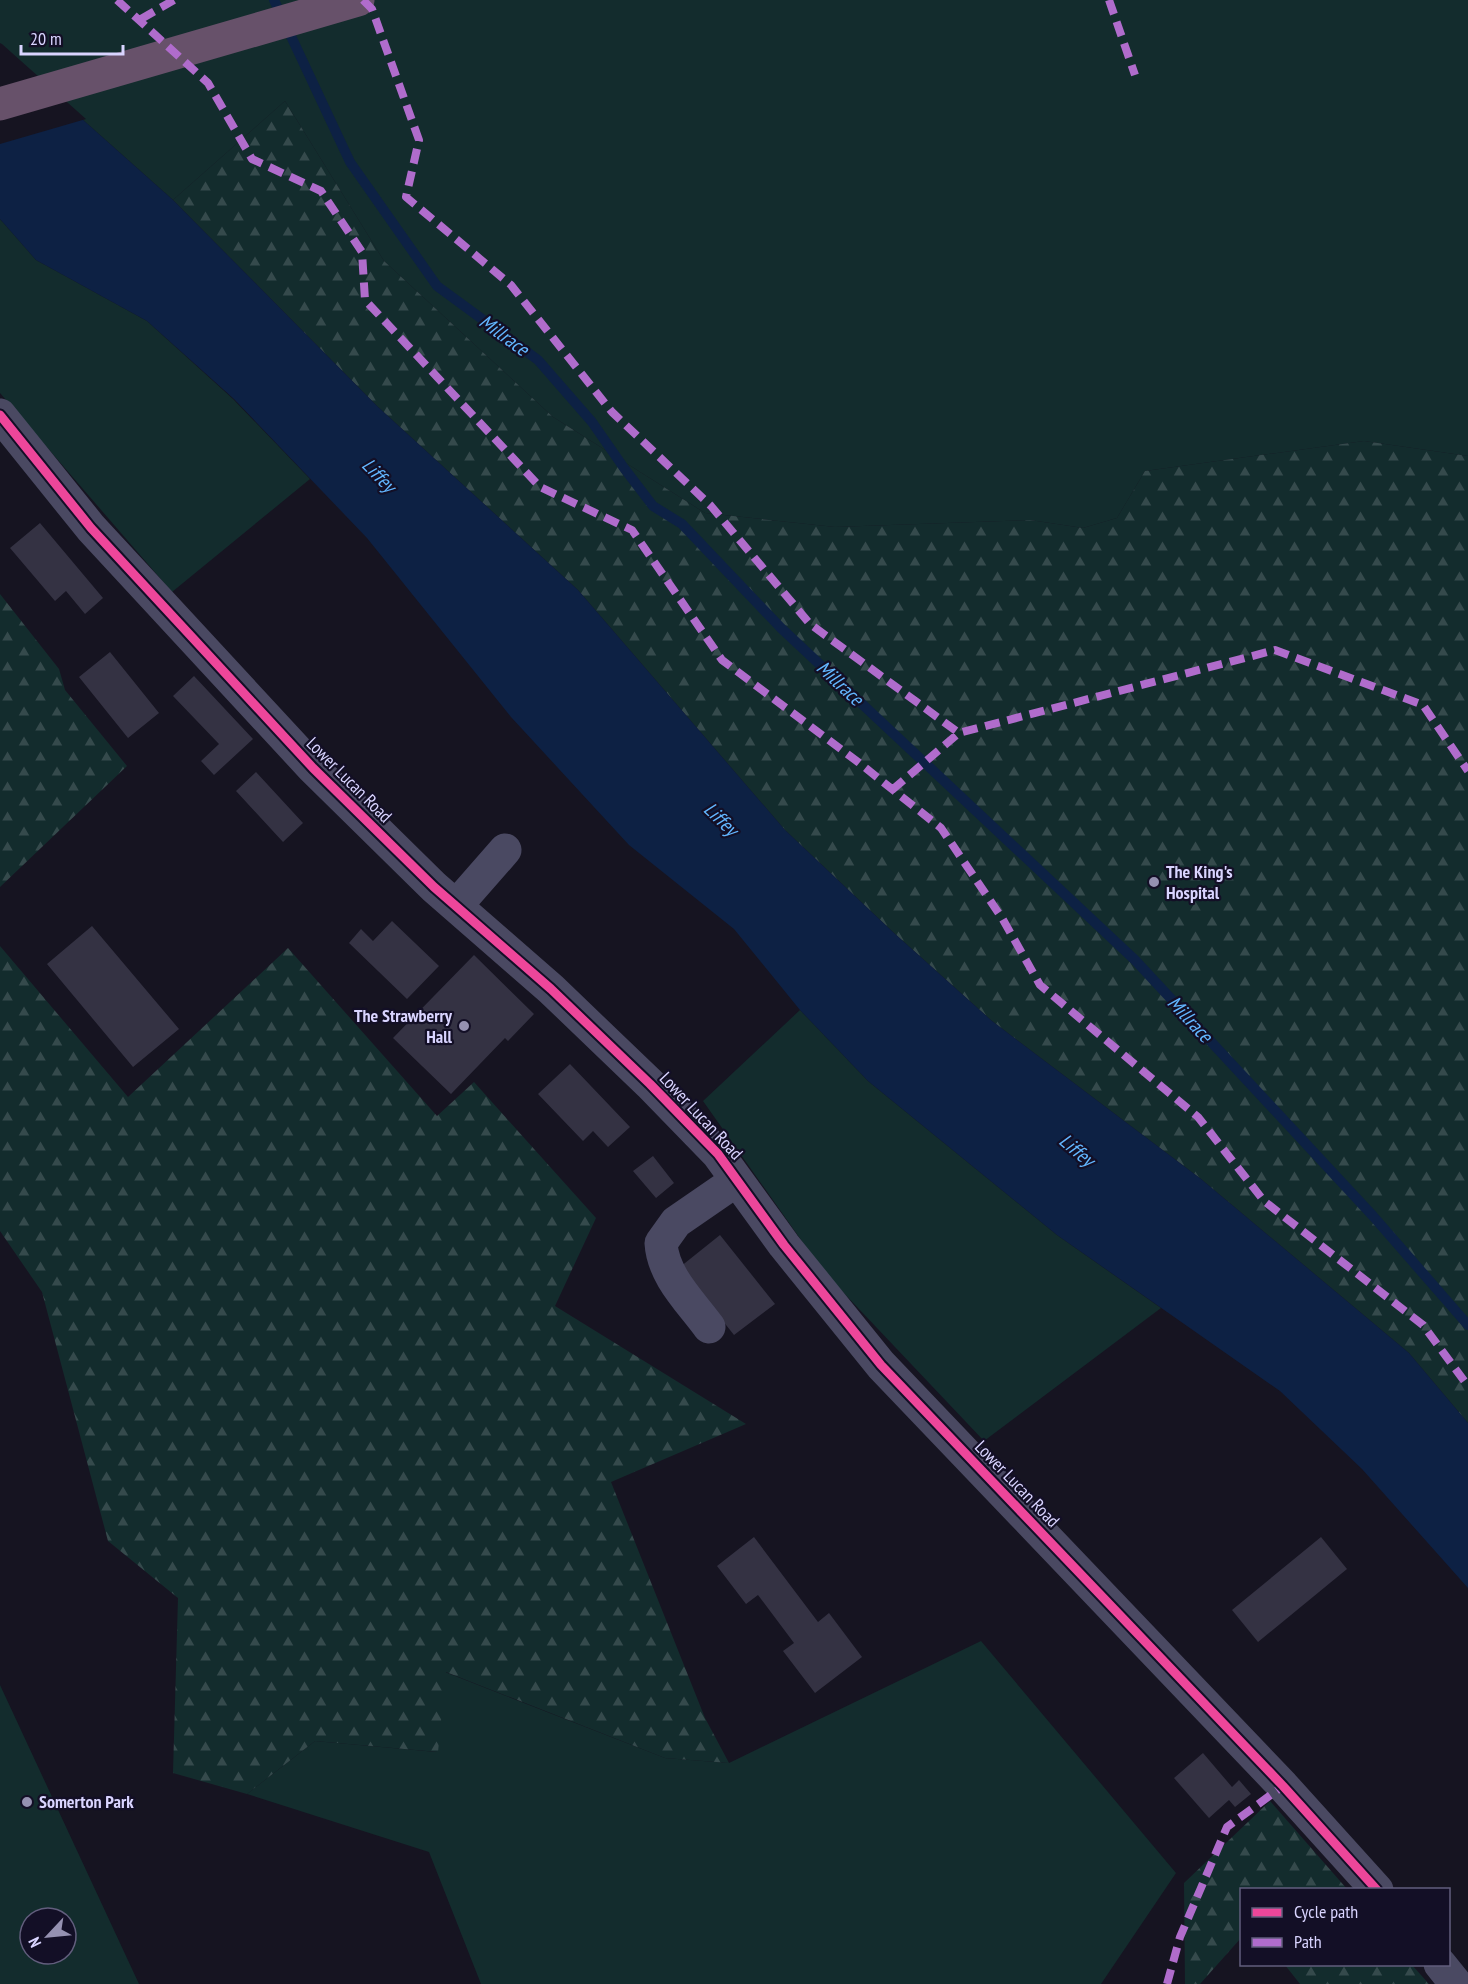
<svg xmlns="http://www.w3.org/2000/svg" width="1468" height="1984" viewBox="0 0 1468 1984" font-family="'PT Sans Narrow',sans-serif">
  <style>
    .green { fill: #132c2d; fill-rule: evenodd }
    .forest { fill: url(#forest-firs) }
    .water { fill: #0d2144 }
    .pier { fill: #161421 }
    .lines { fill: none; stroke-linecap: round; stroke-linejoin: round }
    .stream { stroke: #0d2144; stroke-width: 10 }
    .building { fill: #343243 }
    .minor { stroke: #4a4962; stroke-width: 33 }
    .highway { stroke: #67516a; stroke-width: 33 }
    .quiet { stroke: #b06ccc; stroke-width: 8; stroke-dasharray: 15 8; stroke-linecap: butt }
    .cycleway-casing { stroke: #130f26; stroke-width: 13 }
    .cycleway { stroke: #ed469a; stroke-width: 9 }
    .poi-dot { fill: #9591b1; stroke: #130f26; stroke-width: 2 }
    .labels { text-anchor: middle; stroke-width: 4.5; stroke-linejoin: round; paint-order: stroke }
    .street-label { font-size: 18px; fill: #d9d4ff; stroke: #130f26 }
    .poi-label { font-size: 18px; font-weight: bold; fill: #d9d4ff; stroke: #130f26; text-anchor: start }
    .water-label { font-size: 20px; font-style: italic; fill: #62b6ff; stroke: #130f26 }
  </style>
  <defs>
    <pattern id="forest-firs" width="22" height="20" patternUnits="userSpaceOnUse" patternTransform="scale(1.5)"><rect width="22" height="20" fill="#132c2d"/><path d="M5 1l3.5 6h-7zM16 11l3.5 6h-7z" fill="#354a4c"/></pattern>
  </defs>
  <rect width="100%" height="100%" fill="#161421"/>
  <!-- green -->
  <path class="green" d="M0 0H1468V456L1364 441 1145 471 1117 518 1083 528 1030 520 835 527 705 513 553 417 384 261 285 101 173 200 0 46Z
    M0 219 36 260 147 321 233 399 310 479 172 592 0 393Z
    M800 1010 868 1081 1057 1235 1161 1308 984 1441 823 1271 703 1101Z
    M981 1641 1176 1873 1101 1984H481L429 1852 247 1794 315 1741 437 1752 445 1672 665 1758 729 1763Z
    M0 1685 139 1984H0ZM30 1918H66V1954H30Z"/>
  <!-- forest -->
  <path class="forest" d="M285 101 384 261 553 417 705 513 835 527 1030 520 1083 528 1117 518 1145 471 1364 441 1468 456V1423L1409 1353 1201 1179 992 1021 894 933 785 830 578 590 377 406 173 200Z
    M0 594 59 669 65 690 127 766 0 887Z
    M0 946 128 1097 288 948 437 1116 474 1082 596 1218 555 1306 746 1424 611 1482 705 1718 729 1763 665 1758 446 1672 438 1752 315 1741 247 1794 173 1773 178 1598 108 1541 42 1292 0 1231Z
    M1270 1801 1347 1889 1242 1890 1241 1938 1200 1984H1185L1184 1883Z
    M1285 1965H1412L1429 1984H1300Z"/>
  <!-- water -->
  <path class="water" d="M0 46 173 200 377 406 578 590 785 830 894 933 992 1021 1201 1179 1409 1353 1468 1423V1588L1362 1469 1280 1391 1057 1235 868 1081 800 1010 734 929 629 845 511 717 367 538 234 399 147 321 36 260 0 219Z"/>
  <!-- pier -->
  <path class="pier" d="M0 43 2 44 86 119 0 144Z"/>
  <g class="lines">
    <!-- stream -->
    <path class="stream" d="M274 0 350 162 437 286 538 360 592 422 624 468 653 506 682 524 781 628 1135 960 1373 1216 1468 1325"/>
  </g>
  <!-- building -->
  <path class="building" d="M40 523 103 598 85 614 66 591 55 601 10 548Z
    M110 652 159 713 128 738 79 677Z
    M194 676 253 739 214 775 201 761 219 744 173 696Z
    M256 772 303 823 283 842 236 791Z
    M392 921 439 966 407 999 349 943 361 929 373 941Z
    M92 926 179 1029 133 1067 47 964Z
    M474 955 534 1014 508 1041 505 1038 451 1094 393 1038Z
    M570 1064 630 1127 608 1147 593 1131 583 1141 538 1094Z
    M653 1156 674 1183 656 1198 633 1171Z
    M720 1235 775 1304 734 1335 680 1267Z
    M754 1537 818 1622 829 1613 862 1657 815 1693 783 1651 794 1643 758 1595 746 1604 717 1566Z
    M1321 1537 1347 1569 1258 1642 1232 1610Z
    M1203 1753 1232 1787 1239 1780 1251 1794 1235 1807 1229 1800 1209 1818 1174 1778Z"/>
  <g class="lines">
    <!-- minor -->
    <path class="minor" d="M0 415 91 528 313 768 434 887 551 989 650 1084 718 1154 784 1245 881 1365 1283 1786 1377 1890
      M456 906 505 850
      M709 1327C690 1301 663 1276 661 1243L676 1222 737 1180
      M1440 1964 1456 1984"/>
    <!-- highway -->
    <path class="highway" d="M0 104 358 0"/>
    <!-- quiet -->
    <path class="quiet" d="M117 0 208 83 252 159 321 191 362 252 365 300 540 487 632 530 722 660 858 762 941 828 1002 918 1040 985 1198 1117 1264 1201 1423 1325 1468 1386
      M363 0 372 9 419 140 406 197 511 285 612 412 711 506 810 624 959 733
      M1109 0 1135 75
      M141 19 174 0
      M892 790 959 733 1275 650 1423 705 1468 771
      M1167 1984 1180 1937 1227 1827 1283 1786"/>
    <defs>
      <path id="cycleway" d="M0 415 91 528 313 768 434 887 551 989 650 1084 718 1154 784 1245 881 1365 1283 1786 1377 1890"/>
    </defs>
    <!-- cycleway casing -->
    <use href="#cycleway" class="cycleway-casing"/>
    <!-- cycleway -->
    <use href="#cycleway" class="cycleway"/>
  </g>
  <!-- markers -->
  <g class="poi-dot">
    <circle cx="1154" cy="882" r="6"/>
    <circle cx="464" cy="1026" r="6"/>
    <circle cx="27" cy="1802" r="6"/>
  </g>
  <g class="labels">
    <!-- street labels -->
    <g class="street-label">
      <text transform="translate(349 780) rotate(45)" y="6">Lower Lucan Road</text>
      <text transform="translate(701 1116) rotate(47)" y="6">Lower Lucan Road</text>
      <text transform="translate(1017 1484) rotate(46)" y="6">Lower Lucan Road</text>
    </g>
    <!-- poi labels -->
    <g class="poi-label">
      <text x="1166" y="878">The King's<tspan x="1166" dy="21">Hospital</tspan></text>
      <text x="452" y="1022" text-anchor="end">The Strawberry<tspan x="452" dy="21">Hall</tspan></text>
      <text x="39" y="1808">Somerton Park</text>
    </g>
    <!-- water labels -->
    <g class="water-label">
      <text transform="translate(504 335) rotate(36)" y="7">Millrace</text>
      <text transform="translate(379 475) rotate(46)" y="7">Liffey</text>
      <text transform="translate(840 683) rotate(43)" y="7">Millrace</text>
      <text transform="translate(721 819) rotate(44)" y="7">Liffey</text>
      <text transform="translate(1190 1019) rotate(47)" y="7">Millrace</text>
      <text transform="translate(1077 1150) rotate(40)" y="7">Liffey</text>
    </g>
  </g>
  <!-- legend -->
  <rect x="1240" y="1888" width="210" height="78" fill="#130f26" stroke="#625e7d" stroke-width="1.5"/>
  <rect x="1252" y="1908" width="30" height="9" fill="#ed469a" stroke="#625e7d" stroke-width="1.5"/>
  <text x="1294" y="1918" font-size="18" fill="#d9d4ff">Cycle path</text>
  <rect x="1252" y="1938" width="30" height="9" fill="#b06ccc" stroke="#625e7d" stroke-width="1.5"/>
  <text x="1294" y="1948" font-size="18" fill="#d9d4ff">Path</text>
  <!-- north arrow -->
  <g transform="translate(48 1936) rotate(244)"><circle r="28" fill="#130f26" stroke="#625e7d" stroke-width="1.5"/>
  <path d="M0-4.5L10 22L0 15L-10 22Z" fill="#9591b1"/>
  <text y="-9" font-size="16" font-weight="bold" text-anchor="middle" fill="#d9d4ff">N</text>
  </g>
  <!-- scale -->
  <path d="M21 45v9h102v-9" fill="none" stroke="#d9d4ff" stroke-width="3"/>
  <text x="30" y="45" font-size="18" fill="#d9d4ff" stroke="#130f26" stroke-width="4.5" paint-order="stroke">20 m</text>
</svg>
